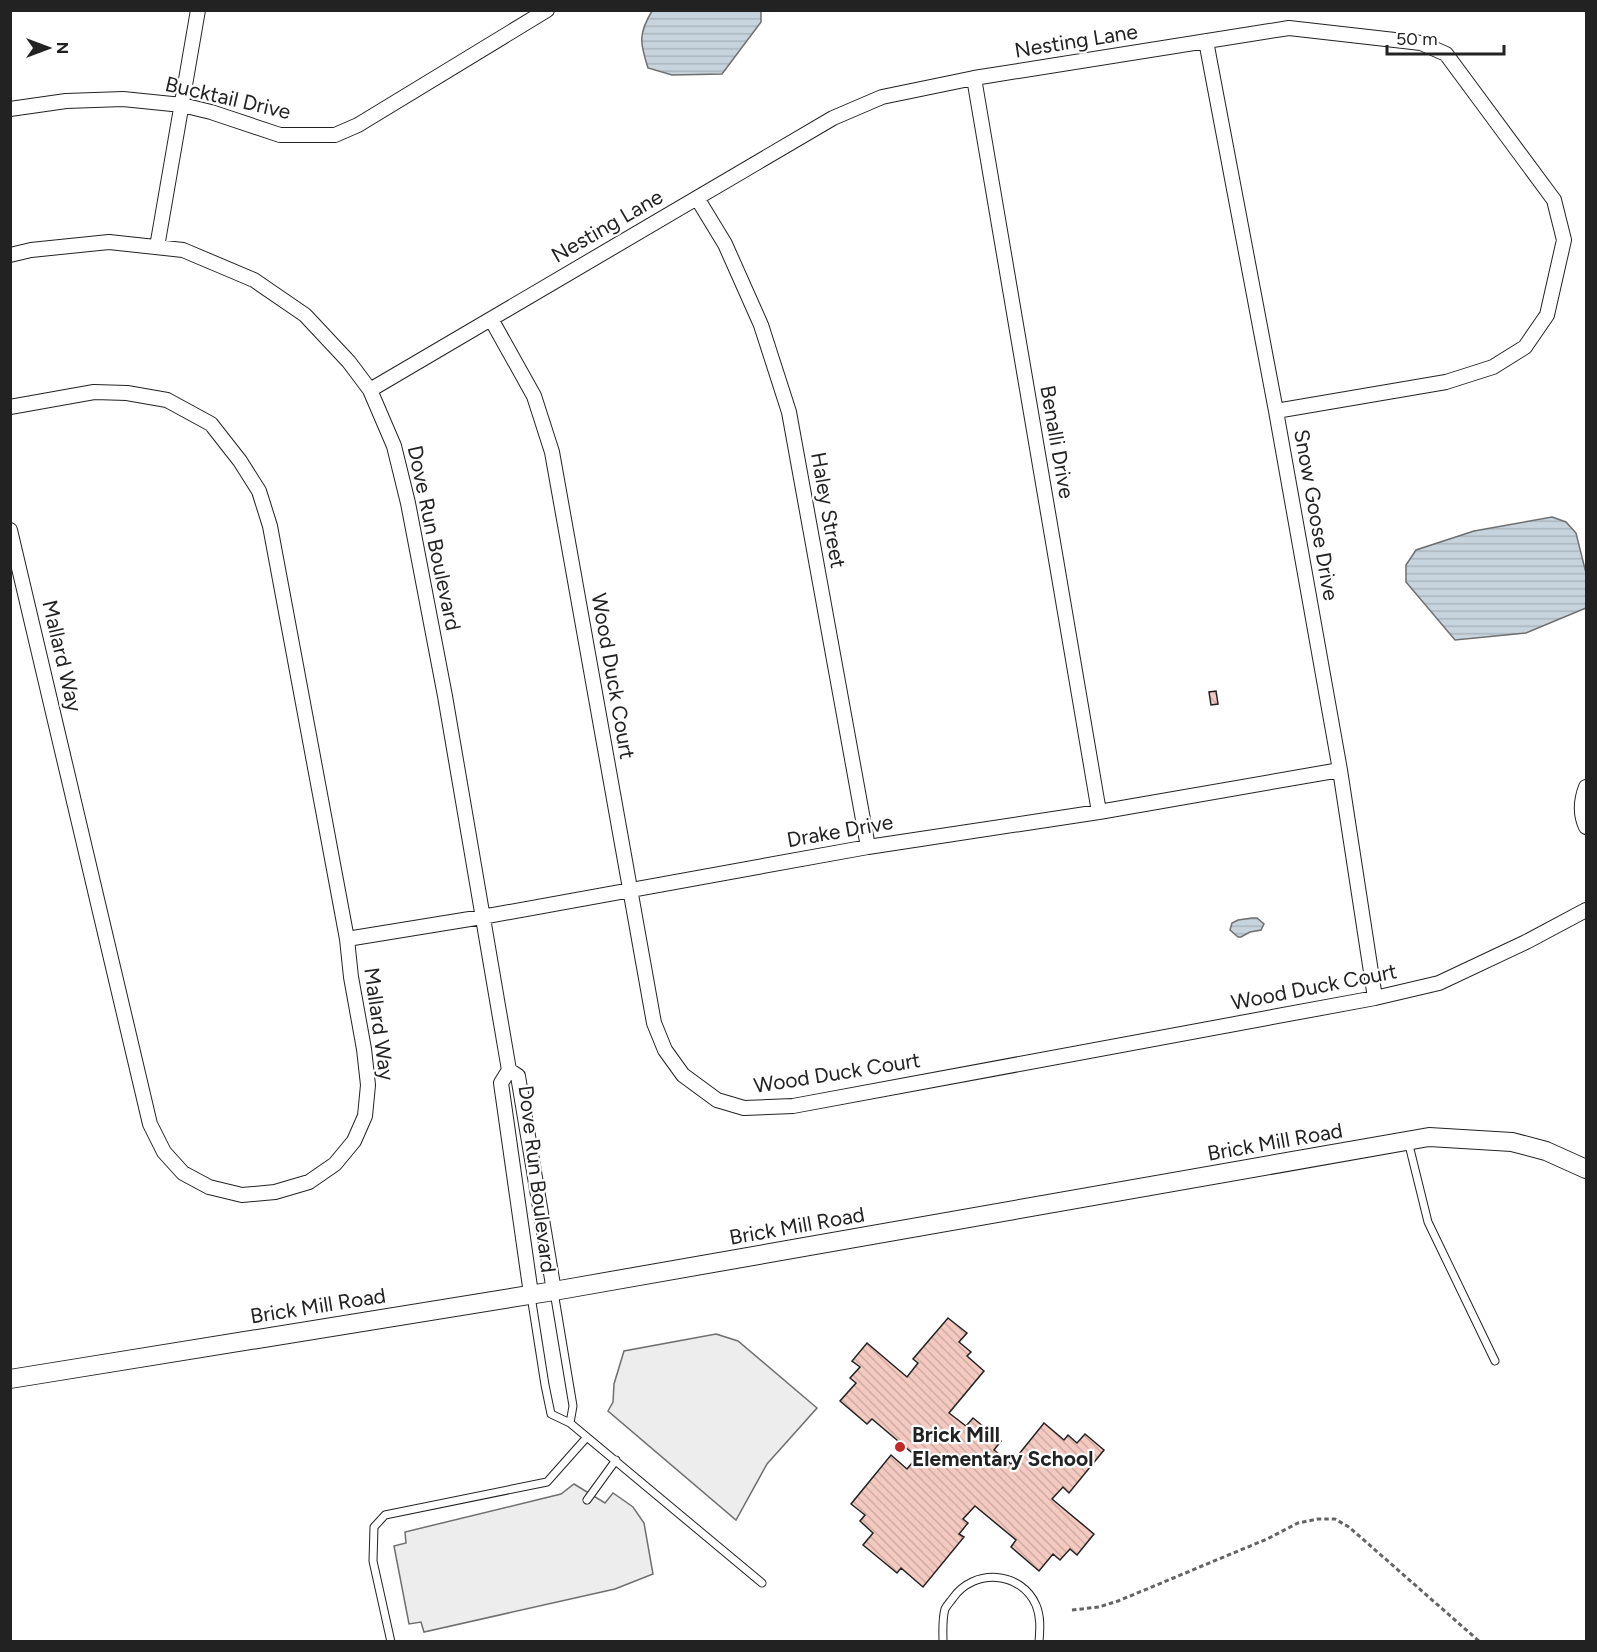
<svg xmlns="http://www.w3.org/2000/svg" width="1597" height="1652" viewBox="0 0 1597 1652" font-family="Figtree,sans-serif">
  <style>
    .parking { fill: #ededed; stroke: #6f6f6f; stroke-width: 1.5 }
    .water { fill: url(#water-rules); stroke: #6f6f6f; stroke-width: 1.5 }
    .building { fill: url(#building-back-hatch); stroke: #222; stroke-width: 1.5 }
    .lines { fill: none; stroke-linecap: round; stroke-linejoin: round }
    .service-casing { stroke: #222; stroke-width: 9 }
    .minor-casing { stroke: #222; stroke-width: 16 }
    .tertiary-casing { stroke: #222; stroke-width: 20 }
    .path { stroke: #646464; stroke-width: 3; stroke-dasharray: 4.5 3; stroke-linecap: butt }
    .service { stroke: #fff; stroke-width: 7 }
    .minor { stroke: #fff; stroke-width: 14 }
    .tertiary { stroke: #fff; stroke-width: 18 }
    .poi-dot { fill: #c62828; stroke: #fff; stroke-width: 2 }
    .labels { text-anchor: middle; stroke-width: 4.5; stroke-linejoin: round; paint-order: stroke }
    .street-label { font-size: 21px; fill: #222; stroke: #fff }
    .poi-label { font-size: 21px; font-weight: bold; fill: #222; stroke: #fff; text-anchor: start }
  </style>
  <defs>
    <pattern id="water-rules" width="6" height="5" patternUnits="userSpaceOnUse" patternTransform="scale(1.5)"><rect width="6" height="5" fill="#c7d3dd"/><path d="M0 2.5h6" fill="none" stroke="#abb5bd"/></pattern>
    <pattern id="building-back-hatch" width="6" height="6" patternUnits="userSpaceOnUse" patternTransform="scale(1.5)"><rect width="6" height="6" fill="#f3c9c0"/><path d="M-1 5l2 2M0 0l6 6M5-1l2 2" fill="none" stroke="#d0aca5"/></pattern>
  </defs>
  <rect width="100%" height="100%" fill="#fff"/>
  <!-- parking -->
  <path class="parking" d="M716 1334 738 1341 817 1408 767 1464 736 1520 608 1411 613 1402 614 1384 624 1351Z
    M574 1484 605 1503 613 1493 633 1507 644 1523 653 1574 615 1589 424 1632 421 1622 409 1624 394 1546 406 1543 405 1532 561 1494Z"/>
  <!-- water -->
  <path class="water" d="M652 11H761V22L722 74 672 75 648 68C640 43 638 34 652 11Z
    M1552 517 1566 522 1576 533 1586 573V608L1526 633 1455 640 1406 582V565L1416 550 1474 531Z
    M1252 918H1257L1264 924 1261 930 1250 932 1241 937H1238L1230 930 1232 923 1238 920Z"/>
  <!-- building -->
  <path class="building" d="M1216 691 1218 704 1211 705 1209 692Z
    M948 1318 967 1333 959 1342 971 1352 967 1356 984 1371 949 1413 966 1426 973 1418 1001 1441 994 1450 1011 1464 1044 1423 1064 1440 1068 1435 1077 1443 1085 1434 1104 1450 1069 1493 1063 1487 1052 1499 1094 1534 1077 1555 1070 1549 1060 1560 1053 1554 1039 1571 1011 1547 1016 1540 975 1506 963 1519 968 1523 959 1534 964 1537 923 1587 901 1568 897 1573 863 1545 873 1533 860 1521 865 1515 851 1504 891 1455 907 1469 917 1457 872 1419 867 1424 840 1401 856 1383 850 1378 860 1367 852 1361 867 1343 907 1377 918 1363 913 1359Z"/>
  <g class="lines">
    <defs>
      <path id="service" d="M1408 1141 1428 1222 1495 1361
        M554 1292 573 1406 570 1423
        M531 1296 545 1385 551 1414 570 1423 762 1583
        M587 1500 616 1460
        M391 1642 373 1561 374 1527 385 1515 547 1482 587 1437
        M943 1642C943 1631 942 1619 945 1609 947 1605 951 1601 953 1598 974 1568 1021 1571 1036 1605 1041 1617 1040 1629 1039 1642"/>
      <path id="minor" d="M1206 41 1276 411 1340 770 1375 998
        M974 78 1099 812
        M10 109 66 101 123 99 182 105 211 112 280 135H335L358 125 547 10
        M697 198 725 244 761 325 789 412 868 847
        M157 247 198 10
        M10 255 31 250 109 242 183 250 254 280 305 315 349 362 370 390 394 446 408 503 445 696 509 1070 518 1076 554 1291
        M491 319 534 396 552 452 654 1023 665 1050 683 1075 717 1100 744 1108 793 1106 1375 998 1439 983 1526 942 1586 910
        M370 390 833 118 882 97 974 78 1289 28 1421 43 1446 54 1554 200 1564 240 1547 315 1525 347 1493 367 1446 382 1276 411
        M10 407 94 392 127 393 167 400 211 424 240 461 259 491 270 526 347 939 351 977 364 1049 368 1085 365 1116 354 1141 335 1164 309 1182 275 1192 242 1195 209 1187 183 1173 164 1152 150 1124 10 530
        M1586 787C1581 800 1580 814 1586 827
        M347 939 482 917 868 847 1099 812 1340 770
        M509 1070 501 1083 531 1294"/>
      <path id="tertiary" d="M10 1379 554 1291 1429 1137 1512 1142 1546 1151 1586 1169"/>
    </defs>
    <!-- service casing -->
    <use href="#service" class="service-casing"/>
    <!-- minor casing -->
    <use href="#minor" class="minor-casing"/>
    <!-- tertiary casing -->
    <use href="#tertiary" class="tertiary-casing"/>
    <!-- path -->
    <path class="path" d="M1072 1610 1099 1607 1118 1601 1267 1539 1298 1523 1318 1519H1335L1349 1527 1480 1642"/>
    <!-- service -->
    <use href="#service" class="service"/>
    <!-- minor -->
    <use href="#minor" class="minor"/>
    <!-- tertiary -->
    <use href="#tertiary" class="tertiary"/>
  </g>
  <!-- markers -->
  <circle class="poi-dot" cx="900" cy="1447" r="6"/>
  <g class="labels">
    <!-- street labels -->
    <g class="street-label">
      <text transform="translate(1076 41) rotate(-9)" y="7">Nesting Lane</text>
      <text transform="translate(228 98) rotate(13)" y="7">Bucktail Drive</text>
      <text transform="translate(607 226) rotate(-30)" y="7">Nesting Lane</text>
      <text transform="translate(1057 442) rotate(80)" y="7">Benalli Drive</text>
      <text transform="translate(828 510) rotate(80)" y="7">Haley Street</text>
      <text transform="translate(1316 515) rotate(80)" y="7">Snow Goose Drive</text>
      <text transform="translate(434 538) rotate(78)" y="7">Dove Run Boulevard</text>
      <text transform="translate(62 656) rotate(77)" y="7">Mallard Way</text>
      <text transform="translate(613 676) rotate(80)" y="7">Wood Duck Court</text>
      <text transform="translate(840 831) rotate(-10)" y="7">Drake Drive</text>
      <text transform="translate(1314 987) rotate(-11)" y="7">Wood Duck Court</text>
      <text transform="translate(379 1024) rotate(82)" y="7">Mallard Way</text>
      <text transform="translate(837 1073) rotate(-9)" y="7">Wood Duck Court</text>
      <text transform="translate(1275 1142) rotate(-10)" y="7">Brick Mill Road</text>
      <text transform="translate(537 1179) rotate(83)" y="7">Dove Run Boulevard</text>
      <text transform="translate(797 1226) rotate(-10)" y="7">Brick Mill Road</text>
      <text transform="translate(318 1306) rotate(-9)" y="7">Brick Mill Road</text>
    </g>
    <!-- poi labels -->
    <g class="poi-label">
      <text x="912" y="1442">Brick Mill<tspan x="912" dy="24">Elementary School</tspan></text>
    </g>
  </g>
  <!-- border -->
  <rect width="1597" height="1652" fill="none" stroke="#222222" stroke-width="24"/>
  <!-- north arrow -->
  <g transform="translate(48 48) rotate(90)" stroke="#ffffff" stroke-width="4.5" paint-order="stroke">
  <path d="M0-4.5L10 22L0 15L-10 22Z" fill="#222222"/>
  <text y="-9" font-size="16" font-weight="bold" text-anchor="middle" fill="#222222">N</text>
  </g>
  <!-- scale -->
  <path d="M1387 45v9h117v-9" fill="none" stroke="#222222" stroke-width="3"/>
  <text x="1396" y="45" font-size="18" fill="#222222" stroke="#ffffff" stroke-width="4.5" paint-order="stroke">50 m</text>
</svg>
